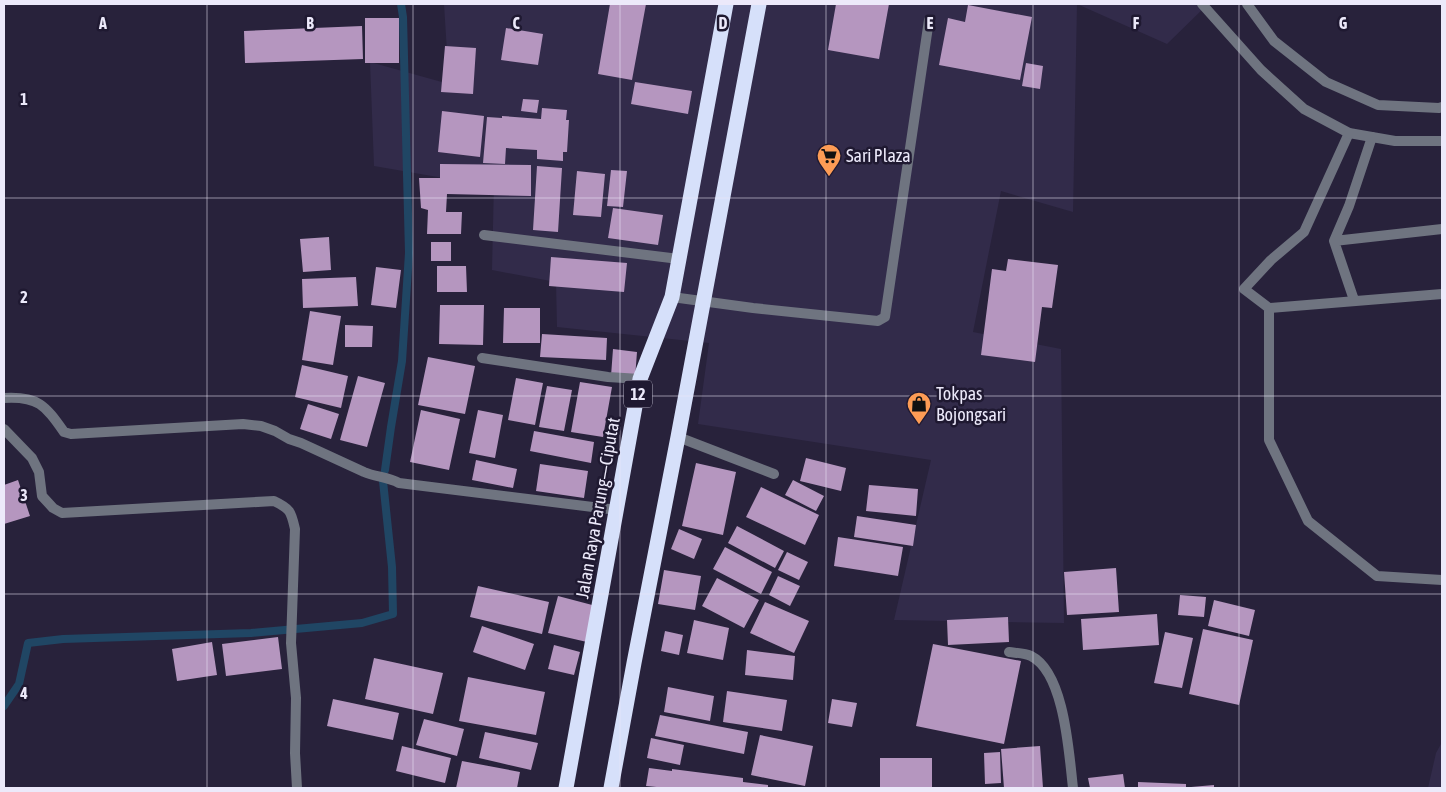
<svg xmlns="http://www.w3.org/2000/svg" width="1446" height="792" viewBox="0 0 1446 792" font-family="'Asap Condensed',sans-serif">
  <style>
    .built { fill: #322b4a }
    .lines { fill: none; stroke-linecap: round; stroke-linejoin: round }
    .stream { stroke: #204664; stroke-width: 8 }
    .building { fill: #b596bf }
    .lane { stroke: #6f7480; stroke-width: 10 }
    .street { stroke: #6f7480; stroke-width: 10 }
    .highway { stroke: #d6e0fa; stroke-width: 15 }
    .grid { fill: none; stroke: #ece9fa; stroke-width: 1; stroke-opacity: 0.55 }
    .labels { text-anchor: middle; stroke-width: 5; stroke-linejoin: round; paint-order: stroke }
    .shield { fill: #1f1931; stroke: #aeabbe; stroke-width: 1 }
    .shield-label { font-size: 16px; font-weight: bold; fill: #ece9fa }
    .poi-label { font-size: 18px; fill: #ece9fa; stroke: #1f1931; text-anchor: start }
    .street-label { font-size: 18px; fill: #ece9fa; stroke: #1f1931 }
    .grid-label { font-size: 16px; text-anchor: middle; font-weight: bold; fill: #ece9fa; stroke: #1f1931; stroke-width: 5; stroke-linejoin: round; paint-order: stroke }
  </style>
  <rect width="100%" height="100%" fill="#28223b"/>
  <!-- built -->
  <path class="built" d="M444 4H1077L1073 212 1001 191 973 332 1061 349 1064 623 894 620 931 460 698 424 709 343 557 327 556 282 492 270 494 182 455 180 374 166 370 62 449 84Z
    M1077 4H1208L1167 44Z
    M1442 742V788H1428L1436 753Z"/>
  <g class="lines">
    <!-- stream -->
    <path class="stream" d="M385 470 391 427 402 361 409 253 403 17 401 4
      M4 706 19 684 28 643 63 639 251 633 362 623 393 614 392 567 383 481"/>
  </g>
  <!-- building -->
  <path class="building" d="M610 4H646L632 80 598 74Z
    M836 4H889L879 59 828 50Z
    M968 5 1032 17 1020 80 939 65 948 18 965 22Z
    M365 18H399V63H365Z
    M362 26 363 59 245 63 244 31Z
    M506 28 543 34 538 65 501 60Z
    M445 46 476 48 473 94 441 92Z
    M1026 63 1043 66 1040 89 1022 86Z
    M635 82 692 91 688 114 631 104Z
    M523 99 539 100 537 113 521 111Z
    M542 108 567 110 566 120H569L567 152H563V161L537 159V150L506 148 505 164 483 163 487 117 502 118V116L541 119Z
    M442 111 484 116 480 157 438 152Z
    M440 164 531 165V196L447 194 446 212H462L461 234H427L428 210 421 208 419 178H440Z
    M537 166 562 168 558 232 533 230Z
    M611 170 627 171 623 207 607 206Z
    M577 171 605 174 601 217 573 215Z
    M613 208 663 215 658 245 608 238Z
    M329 237 331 270 303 272 300 239Z
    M431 242H451V261H431Z
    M551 257 627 263 624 292 549 286Z
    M1008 259 1058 265 1052 308 1042 307 1035 362 981 355 992 269 1006 271Z
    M437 266H466L467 292H437Z
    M376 267 401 270 396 308 371 305Z
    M356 277 358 306 303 308 302 279Z
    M440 305H484L483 345 439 344Z
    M504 308H540V343H503Z
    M310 311 341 316 333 365 302 360Z
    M345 325 373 326 372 347H345Z
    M542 334 607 338 606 360 540 357Z
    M613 349 637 352 635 378 611 376Z
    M428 357 475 366 465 414 418 405Z
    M302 365 348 376 341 408 295 397Z
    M358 376 385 383 367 447 340 440Z
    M516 378 543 383 535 425 508 420Z
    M580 382 612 387 603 437 571 432Z
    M547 386 572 390 564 431 539 427Z
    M308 404 339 414 331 439 300 429Z
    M421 410 460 419 449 470 410 462Z
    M478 410 503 415 495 458 469 453Z
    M534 431 594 442 591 463 530 451Z
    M806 458 846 468 841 491 800 481Z
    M476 460 517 469 513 488 472 480Z
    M696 463 736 472 723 535 682 526Z
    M540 464 588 471 584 498 536 491Z
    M18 480 30 516 4 524V485Z
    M793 480 824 496 816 511 785 495Z
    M869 485 918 489 916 516 866 511Z
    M761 487 819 515 805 545 746 517Z
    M857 516 916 525 913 546 854 537Z
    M737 526 784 551 775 568 728 543Z
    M679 529 702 539 694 559 671 549Z
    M838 537 903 547 898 576 834 566Z
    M725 547 772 572 761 594 713 569Z
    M787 552 808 562 799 580 778 570Z
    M1116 568 1119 612 1067 615 1064 572Z
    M664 570 701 576 695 610 658 604Z
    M778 576 800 586 790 606 769 595Z
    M717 578 759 600 744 628 702 606Z
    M478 586 549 602 542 634 470 617Z
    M1180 595 1206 597 1204 617 1178 615Z
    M558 596 596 606 587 642 548 633Z
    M1214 600 1255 610 1249 636 1208 626Z
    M765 602 809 621 794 653 750 633Z
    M1157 614 1159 645 1083 650 1081 619Z
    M1008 617 1009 642 948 645 947 620Z
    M694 620 729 628 723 660 687 653Z
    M482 626 534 644 525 670 473 652Z
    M1203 629 1253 640 1239 705 1189 694Z
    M665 631 683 635 679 655 661 651Z
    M1165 632 1193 638 1182 688 1154 683Z
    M278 637 282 669 226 676 222 644Z
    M212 642 217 675 177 681 172 649Z
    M933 644 1021 661 1004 744 916 726Z
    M554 645 580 652 574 675 548 669Z
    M747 650 795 656 793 680 745 675Z
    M374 658 443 673 433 714 365 699Z
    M468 677 545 692 536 735 459 721Z
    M668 687 714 696 710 721 664 712Z
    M727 691 787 700 782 731 723 722Z
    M333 699 399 713 393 740 327 726Z
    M832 699 857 703 852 727 828 723Z
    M660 715 748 732 744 754 655 736Z
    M424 719 464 729 457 756 416 745Z
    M485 732 538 743 531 770 479 758Z
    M760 735 813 746 805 786 751 775Z
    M651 738 684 745 680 765 647 758Z
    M402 746 451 758 445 783 396 771Z
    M1040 746 1043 788H1004L1001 749Z
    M1000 752 1001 783 985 784 984 753Z
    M880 758H932V788H880Z
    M462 761 520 772 517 788H456Z
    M649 768 672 771V769L743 778V782L768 785V788H667L646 786Z
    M1123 774 1125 788H1090L1088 778Z
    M1138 782 1186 784V788H1138Z
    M1214 785V788H1191V787Z"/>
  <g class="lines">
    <!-- lane -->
    <path class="lane" d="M1349 133 1304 232 1271 260 1244 289 1269 308 1442 294
      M1334 241 1442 229
      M672 297 753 308 878 321 885 317 929 20
      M1354 300 1334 241 1349 206 1372 137
      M1269 308V440L1308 521 1377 576 1442 580"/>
    <!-- street -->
    <path class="street" d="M1202 4 1261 70 1304 109 1349 133 1395 141H1442
      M1247 4 1274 41 1326 82 1378 105 1439 108 1442 107
      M484 235 679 259
      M482 358 608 377 640 379
      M4 398C38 396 45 405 64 432L71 434 243 424 261 426 275 431 289 439 301 443 364 472C376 477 388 477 399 483L617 510
      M4 429 32 458 39 472 42 496 53 508 62 513 274 501C291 509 291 512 295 529L291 643 296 698 295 753 297 788
      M678 437 774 474
      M1009 652C1016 653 1025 653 1031 656 1065 673 1069 755 1073 788"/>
    <!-- highway -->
    <path class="highway" d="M566 788 640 379 672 297 726 4
      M611 788 634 663 678 437 759 4"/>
  </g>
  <!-- grid -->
  <path class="grid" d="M207 4V788M413 4V788M620 4V788M826 4V788M1033 4V788M1239 4V788M4 198H1442M4 396H1442M4 594H1442"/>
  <!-- icons -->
  <defs>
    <symbol id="supermarket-pin" viewBox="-11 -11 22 30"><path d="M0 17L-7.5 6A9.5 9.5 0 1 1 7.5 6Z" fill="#fd9c55" stroke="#1f1931"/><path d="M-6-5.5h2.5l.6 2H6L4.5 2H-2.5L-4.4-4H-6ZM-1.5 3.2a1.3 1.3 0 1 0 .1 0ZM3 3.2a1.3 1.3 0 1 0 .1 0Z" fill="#111"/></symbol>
    <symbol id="shop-pin" viewBox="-11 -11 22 30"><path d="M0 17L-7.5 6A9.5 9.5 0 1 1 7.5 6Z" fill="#fd9c55" stroke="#1f1931"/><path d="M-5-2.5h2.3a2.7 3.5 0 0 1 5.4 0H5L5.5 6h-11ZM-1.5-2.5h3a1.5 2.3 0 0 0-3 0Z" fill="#111"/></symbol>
  </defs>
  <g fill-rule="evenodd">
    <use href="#supermarket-pin" x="815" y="142" width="28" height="38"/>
    <use href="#shop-pin" x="905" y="390" width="28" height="38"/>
  </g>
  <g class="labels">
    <!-- shield labels -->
    <rect class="shield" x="624" y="380.5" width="28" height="27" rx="4"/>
    <g class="shield-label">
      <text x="638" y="400">12</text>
    </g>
    <!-- poi labels -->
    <g class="poi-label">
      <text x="846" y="162">Sari Plaza</text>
      <text x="936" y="400">Tokpas<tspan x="936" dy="21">Bojongsari</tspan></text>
    </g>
    <!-- street labels -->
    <g class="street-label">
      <text transform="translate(598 508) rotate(-80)" y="6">Jalan Raya Parung—Ciputat</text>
    </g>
  </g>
  <g class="grid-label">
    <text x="103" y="29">A</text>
    <text x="310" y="29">B</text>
    <text x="516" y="29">C</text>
    <text x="723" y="29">D</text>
    <text x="930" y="29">E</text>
    <text x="1136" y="29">F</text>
    <text x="1343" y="29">G</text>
    <text x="24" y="105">1</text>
    <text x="24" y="303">2</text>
    <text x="24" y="501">3</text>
    <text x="24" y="699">4</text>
  </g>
  <!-- border -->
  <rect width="1446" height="792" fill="none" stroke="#ece9fa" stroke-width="10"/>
</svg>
